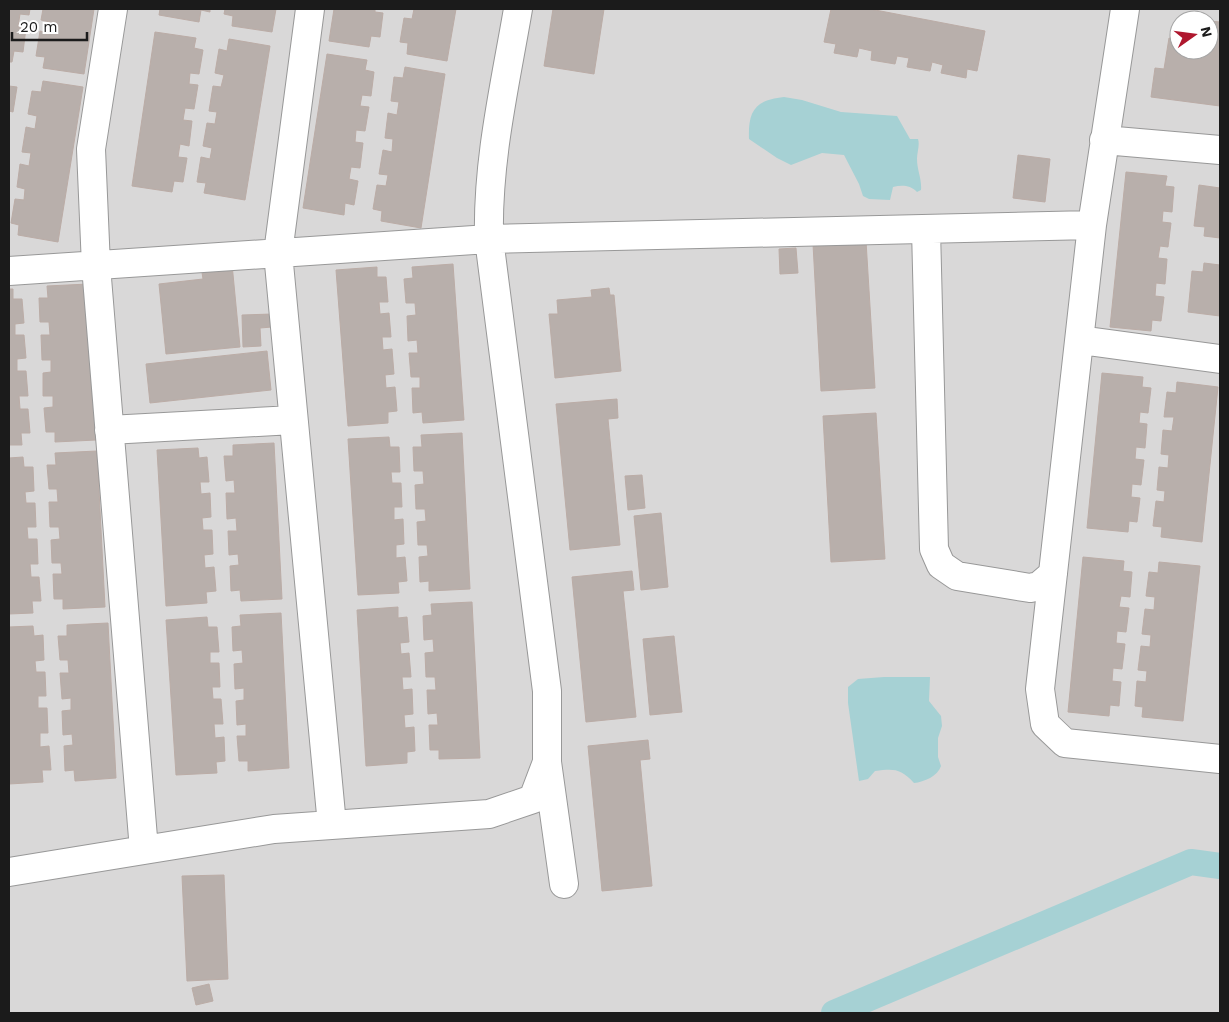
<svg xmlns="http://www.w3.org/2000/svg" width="1229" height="1022" viewBox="0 0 1229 1022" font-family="'Work Sans',sans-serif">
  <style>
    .residential { fill: #d9d8d8; fill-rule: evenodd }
    .water { fill: #a6d1d4 }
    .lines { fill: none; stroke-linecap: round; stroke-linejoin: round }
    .canal { stroke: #a6d1d4; stroke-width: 26 }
    .building { fill: #b8afab; stroke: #bbaca6 }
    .minor-casing { stroke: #989898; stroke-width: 30 }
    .minor { stroke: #fff; stroke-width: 28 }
  </style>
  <rect width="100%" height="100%" fill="#ebe6e1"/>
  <!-- residential -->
  <path class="residential" d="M9 9H1220V1013H9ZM1179 20H1209V50H1179Z"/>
  <!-- water -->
  <path class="water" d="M784 97 802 100 841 112 897 116 910 139H918C920 145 917 152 917 159 917 170 922 179 921 190L917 192C910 185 902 185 893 187L890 200 869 199 863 196 859 184 844 155 822 153 791 165 777 158 749 139C748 111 755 100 784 97Z
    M884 677H930L929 701 941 716 942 726 938 738V757L941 766C938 776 924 782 914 783 900 768 894 769 875 771L868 779 859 781 848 703V687L858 679Z"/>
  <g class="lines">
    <!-- canal -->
    <path class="canal" d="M834 1013 1191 862 1220 866"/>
  </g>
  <!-- building -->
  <path class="building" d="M9 9H30L29 15 20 14 18 27 26 28 23 52 14 51 12 62H9Z
    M43 9H94L84 74 43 68 45 57 36 56 40 31 48 33 50 22 41 20Z
    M160 9H210V12L201 10 199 22 159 15Z
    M225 9H276L272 32 232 26 233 16 224 14Z
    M334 9H375V12L383 13 380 37 371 36 369 47 329 41Z
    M414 9H456L447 61 407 54 408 43 400 42 404 18 412 19Z
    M553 9H604L594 74 544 66Z
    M831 9H870L985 31 977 71 967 69 966 78 941 73 943 65 932 62 930 71 907 67 909 58 897 56 895 64 871 60 872 51 859 48 857 57 834 53 836 44 824 42Z
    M1209 21 1220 22V106L1151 97 1155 68 1164 69 1169 38 1179 40V50H1209Z
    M155 32 196 38 194 48 203 50 199 74 190 73 189 84 198 85 194 109 185 108 183 120 192 121 189 146 180 144 178 157 187 158 183 182 174 181 172 192 132 186Z
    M229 39 270 46 245 200 204 193 206 183 197 182 201 157 210 159 212 148 203 146 207 123 215 124 217 112 209 111 213 86 221 87 224 75 215 73 219 49 227 51Z
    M327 54 367 60 365 70 374 72 371 96 362 95 360 106 369 107 365 131 356 130 355 142 363 143 360 168 351 167 349 179 358 181 354 205 345 203 344 215 303 208Z
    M405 67 445 74 421 228 381 221 382 211 373 209 377 185 386 186 388 175 379 174 383 150 392 152 393 139 385 138 388 113 397 115 399 102 391 101 394 77 403 78Z
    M43 81 83 87 58 242 18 235 19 225 11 223 15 199 24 200 25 189 17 187 20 164 29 166 31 153 22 152 26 127 35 129 37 116 28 114 32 91 41 92Z
    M9 86 17 87 13 112 9 111Z
    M1018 155 1050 159 1045 202 1013 198Z
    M1126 172 1167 176 1165 186 1174 187 1172 212 1163 211 1162 222 1171 223 1168 247 1160 246 1158 258 1167 259 1165 284 1156 283 1155 296 1164 297 1161 321 1152 320 1151 331 1110 327Z
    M1199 185 1220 188V238L1204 236 1205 227 1194 226Z
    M866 241 875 388 821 391 813 244Z
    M796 248 798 273 780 274 779 249Z
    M1204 263 1220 265V316L1188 312 1192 271 1203 272Z
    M232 264 240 347 166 354 159 284 203 279 201 266Z
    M453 264 464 420 423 423 422 412 413 413 412 388H420V377H411L409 353H418L417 340 408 341 407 316 416 315 415 303H406L404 279 413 278 412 267Z
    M377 267V277H386L388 302H379L380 314 389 313 391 337H382L383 350 392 349 394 374 385 375 386 388 395 387 397 411 388 412V423L348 426 336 270Z
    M88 284 96 440 55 442V432H46L44 408 53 407V396H43V373L51 372V360H42L41 335H50L49 322H40L39 298H48L47 286Z
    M609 288 610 295H614L621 371 555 378 549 314H558L557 300 592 297 591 290Z
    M9 289H13V299H22L24 323 15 324V335H24L26 358 17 359V371H26L28 396H19L20 409H28L30 433H21L22 445H9Z
    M272 314V327L260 328 261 346 243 347 242 315Z
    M267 351 271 390 150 403 146 364Z
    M1102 373 1143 377 1142 387 1151 388 1148 413 1140 412 1139 423 1147 424 1145 448 1136 447 1135 459 1144 460 1141 485 1132 484 1131 497 1140 498 1137 522 1129 521 1128 532 1087 528Z
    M1177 382 1218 387 1202 542 1161 537 1162 527 1153 526 1156 501 1164 502 1165 491 1157 490 1159 467 1168 468 1169 455 1161 454 1163 430 1172 431 1174 417H1164L1167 392 1176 393Z
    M617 399 618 418 608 419 620 545 570 550 556 404Z
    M876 413 885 559 831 562 823 416Z
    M462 433 470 589 429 591V581L420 582 419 557 428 556 427 545H418L417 522 426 521 425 509H416L415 485 424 484 423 471H414L413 447H422L421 435Z
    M389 437 390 447H399L400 472H391L392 483H401L402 507H394V520L403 519 404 544 396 545V558L405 557 407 581 398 582 399 593 358 595 348 439Z
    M274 443 282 599 241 601 240 590 231 591 230 566 239 565 238 554 229 555 228 531H237L236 518 227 519 226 493H235L234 480 226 481 224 456H233V445Z
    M198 448 199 458 207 457 209 482H200L201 494 210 493 211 517 202 518 203 530H212L213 554 204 555 205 568 214 567 216 591 206 592 207 603 166 606 157 450Z
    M97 451 105 607 63 609V599H54L53 574H62L61 563H52L51 540 60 539 59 527H50L49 502H58L57 489H49L47 465H56L55 453Z
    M23 457 24 467H33L34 491 25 492 26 503H35L36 527H27L28 539H37L38 564H30L31 577H39L41 601H32L33 613 9 614V458Z
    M642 475 645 508 628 510 625 476Z
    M661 513 668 587 641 590 634 516Z
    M1083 557 1124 561 1123 571 1132 572 1130 597 1121 596 1119 607 1129 608 1126 632 1117 631 1116 643 1125 644 1122 669 1113 668 1112 681 1121 682 1119 706 1110 705 1109 716 1068 712Z
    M1159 562 1200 566 1183 721 1142 717 1143 707 1135 706 1137 681 1146 682 1147 671 1138 670 1141 646 1150 647 1151 635 1142 634 1145 609 1154 610 1155 597 1146 596 1149 572 1158 573Z
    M632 571 634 590 623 591 636 717 586 722 572 577Z
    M472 602 480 758 439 759V750H430L429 725H438L437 713 428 714 427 690H436L435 677H426L425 653 434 652 433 639 424 640 423 616 432 615 431 604Z
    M398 607V618L407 617 409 642 400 643 401 654 409 653 411 677H402L403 690 412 689 413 714 404 715 405 728 414 727 415 751 407 752V763L366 766 357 610Z
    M281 613 289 768 248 771V761H239L237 736H246V724L237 725 236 701 244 700V688L235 689 234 664 243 663 242 650 233 651 232 627 241 626 240 615Z
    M207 617 208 627H217L219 652H210V663H219L220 687H212L213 699H221L223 724H214L215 738 224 737 225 761 216 762 217 773 176 775 166 620Z
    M108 623 116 778 75 781 74 770 65 771 64 746 73 745 72 734 63 735 62 711 71 710V698L62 699 60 673H69L68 660H60L58 636H67V625Z
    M33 626 34 636 43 635 44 660 35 661 36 672H45L46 696H38V708H47L48 733H40V747L49 746 51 770H42L43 782 9 784V627Z
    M674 636 682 712 650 715 643 639Z
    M648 740 650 759 640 760 652 886 602 891 588 746Z
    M224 875 228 979 187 981 182 876Z
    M209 984 213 1001 196 1005 192 988Z"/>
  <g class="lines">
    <defs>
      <path id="minor" d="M113 9 91 149 96 266 144 850 274 829 489 814 533 799 547 762
        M310 9 278 253 332 825
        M518 9C505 85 487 161 489 239L547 691V762L564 884
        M1125 9 1092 225 1040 689 1045 724 1065 743 1220 759
        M1104 140 1220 150
        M926 229 934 549 941 565 957 576 1030 588 1039 586 1053 574
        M9 271 489 239 1092 225
        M1080 340 1220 359
        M109 430 293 420
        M9 872 144 850"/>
    </defs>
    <!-- minor casing -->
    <use href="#minor" class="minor-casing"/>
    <!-- minor -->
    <use href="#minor" class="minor"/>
  </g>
  <!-- border -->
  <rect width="1229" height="1022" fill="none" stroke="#1b1b1b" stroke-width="20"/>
  <!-- north arrow -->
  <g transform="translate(1194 35) rotate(76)"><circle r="24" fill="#ffffff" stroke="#a4a4a4"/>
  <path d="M0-4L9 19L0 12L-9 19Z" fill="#af172e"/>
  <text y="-8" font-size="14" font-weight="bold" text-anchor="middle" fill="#1b1b1b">N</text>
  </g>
  <!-- scale -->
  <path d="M12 32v8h75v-8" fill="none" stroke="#1b1b1b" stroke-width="2.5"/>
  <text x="20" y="32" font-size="15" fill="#1b1b1b" stroke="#ffffff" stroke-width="4" paint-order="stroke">20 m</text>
</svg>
